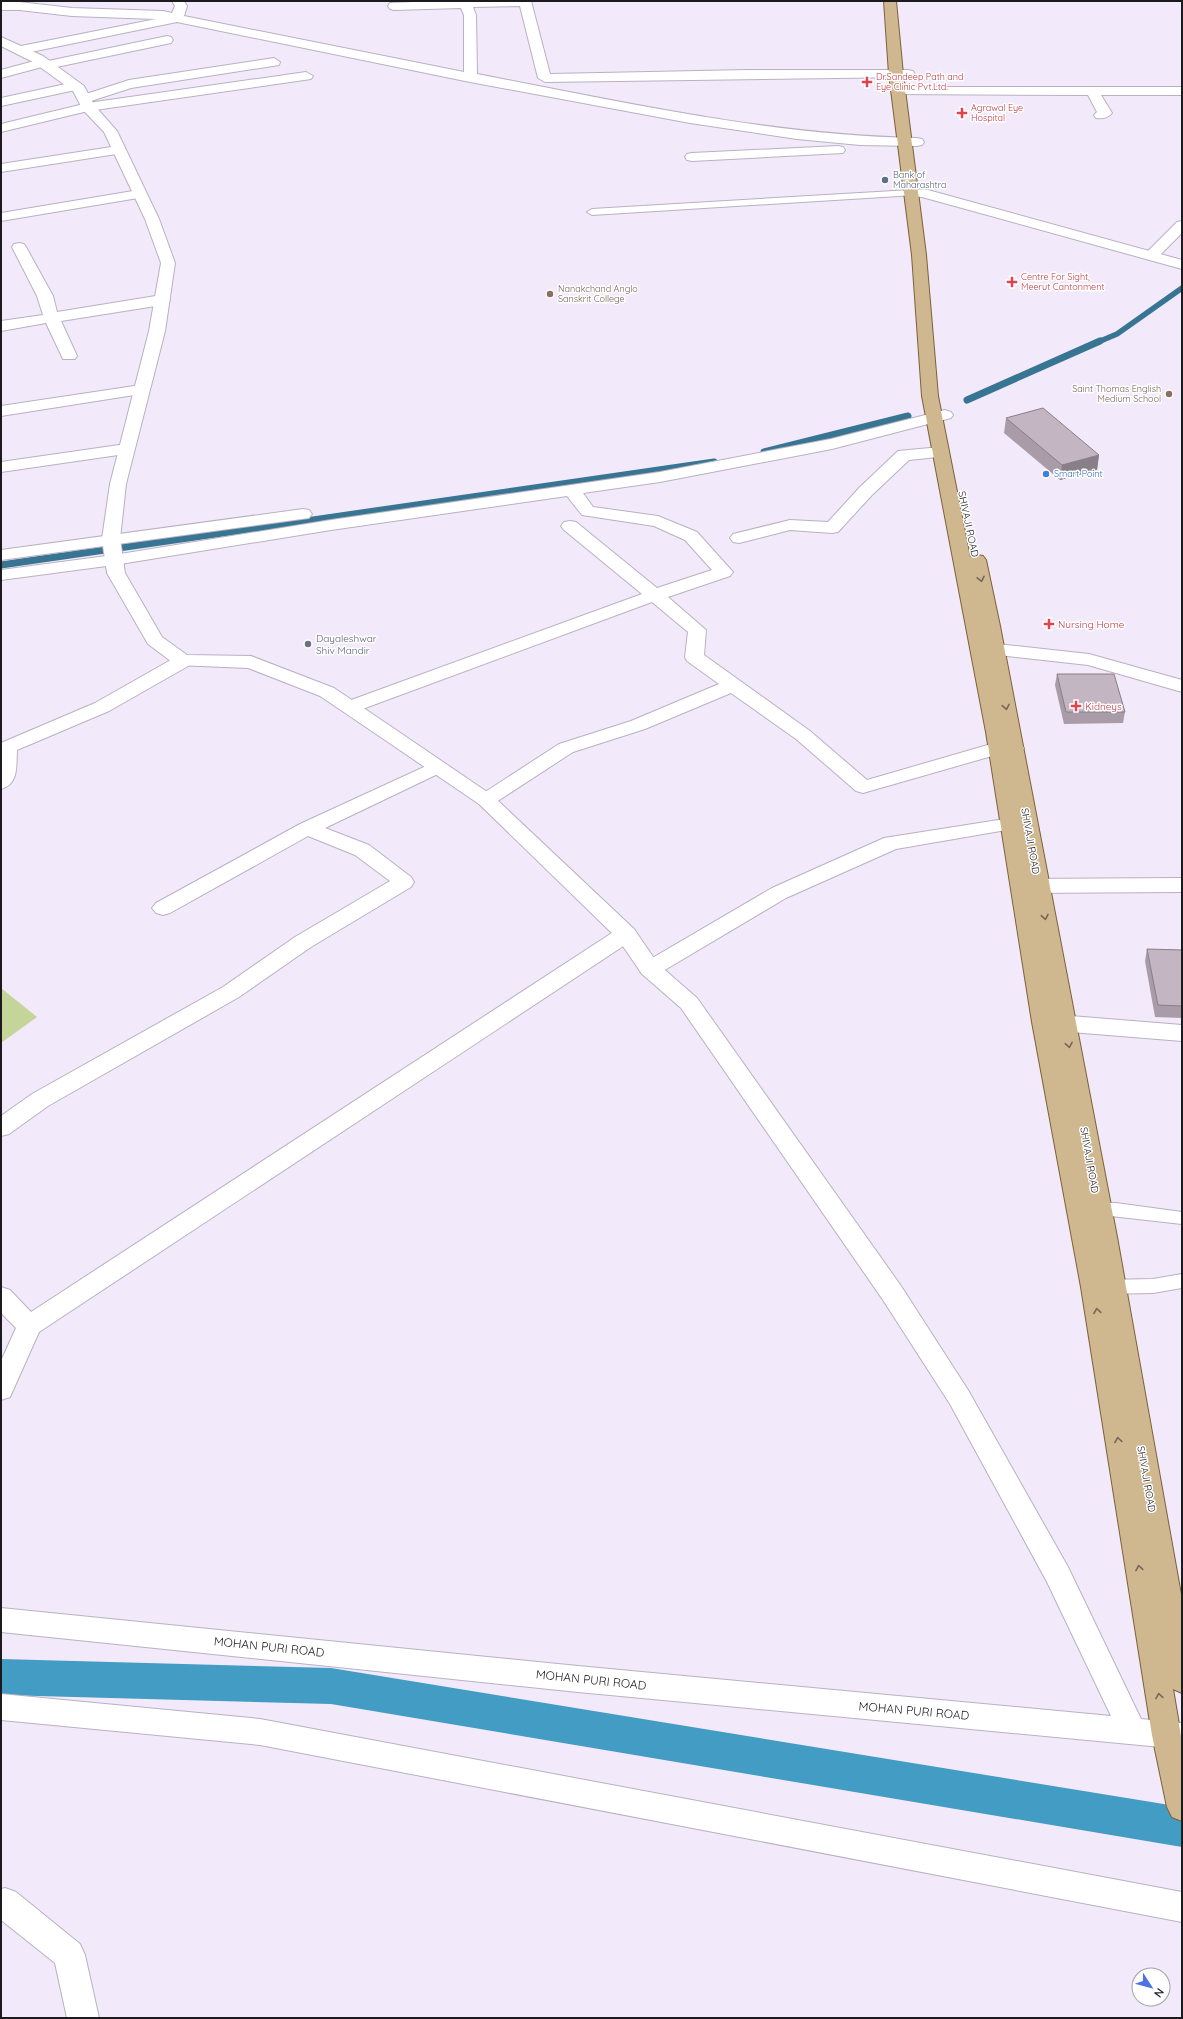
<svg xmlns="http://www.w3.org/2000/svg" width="1183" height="2019" viewBox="0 0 1183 2019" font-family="Quicksand,sans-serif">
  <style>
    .green { fill: #c5d59a }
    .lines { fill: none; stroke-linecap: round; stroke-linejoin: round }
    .stream-far1 { stroke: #377592; stroke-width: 5.5 }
    .stream { stroke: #377592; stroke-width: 7 }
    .canal { fill: #429cc4; fill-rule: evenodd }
    .service-casing { stroke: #b9b1c1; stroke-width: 2 }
    .minor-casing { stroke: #b9b1c1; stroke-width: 2 }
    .tertiary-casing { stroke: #b9b1c1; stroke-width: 2 }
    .primary-casing { stroke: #7c6138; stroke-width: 2 }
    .service { fill: #fff; fill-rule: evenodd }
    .minor { fill: #fff; fill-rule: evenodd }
    .tertiary { fill: #fff; fill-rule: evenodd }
    .primary { fill: #cfb890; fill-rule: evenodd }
    .wall { fill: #a99ca8 }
    .shaded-wall { fill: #897f88 }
    .building { fill: #c4b5c3; stroke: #897f88 }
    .oneway { stroke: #766858 }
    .health-dot { fill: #e0444e; stroke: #fff; stroke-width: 1.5 }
    .service-dot { fill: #5c6f8a; stroke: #fff; stroke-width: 1.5 }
    .education-dot { fill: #8d6e63; stroke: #fff; stroke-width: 1.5 }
    .shop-dot { fill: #3f7fe0; stroke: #fff; stroke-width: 1.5 }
    .worship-dot { fill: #6b7280; stroke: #fff; stroke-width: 1.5 }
    .labels { text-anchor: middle; stroke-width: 3; stroke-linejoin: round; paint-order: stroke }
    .far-health-label { font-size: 9px; fill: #be3a42; stroke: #fff; text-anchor: start }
    .far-service-label { font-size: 9px; fill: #4e5e75; stroke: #fff; text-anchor: start }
    .far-education-label { font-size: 9px; fill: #785e54; stroke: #fff; text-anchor: start }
    .far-shop-label { font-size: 9px; fill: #366cbe; stroke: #fff; text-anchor: start }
    .street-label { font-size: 10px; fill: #1c191f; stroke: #fff }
    .health-label { font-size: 10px; fill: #be3a42; stroke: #fff; text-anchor: start }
    .worship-label { font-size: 10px; fill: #5b616d; stroke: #fff; text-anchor: start }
    .near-street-label { font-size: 12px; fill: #1c191f; stroke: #fff }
  </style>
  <rect width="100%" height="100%" fill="#f2e9fa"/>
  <!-- green -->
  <path class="green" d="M1 988 37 1017 1 1043Z"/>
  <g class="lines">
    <!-- stream-far1 -->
    <path class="stream-far1" d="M1098 342 1117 334 1182 288"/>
    <!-- stream -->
    <path class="stream" d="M967 400 1100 341
      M764 452 908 416
      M1 565 714 462"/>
    <!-- canal -->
    <path class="canal" d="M1 1659 331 1668 1182 1807V1847L331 1704 1 1695Z"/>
    <defs>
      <path id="service" d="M911 190 915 191 916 193 915 195 592 215 587 212 592 209Z
        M1090 1202 1116 1203 1182 1212V1224L1084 1213 1081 1208 1084 1203Z
        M1182 1274V1288L1153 1293 1104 1294 1098 1292 1095 1287 1098 1282 1104 1280 1153 1279Z"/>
      <path id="minor" d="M172 1H184L187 6 184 16 464 72V15L461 8 394 10 390 9 388 6 390 3 436 1H531L550 74 748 70H908L913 71 915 74 913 77 545 82 538 78 520 6 473 7 476 15 477 74C622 102 768 135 917 138L922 139 924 142 922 145 917 146 860 145 797 139 690 123 470 82 177 22 21 54 16 53 15 50 16 47 156 19 72 16 19 10H1V2H19L72 8 163 11 172 13 175 6Z
        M167 36 171 37 173 40 171 43 47 69 42 67 1 78V70L38 60 43 59 48 61Z
        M274 58 280 62 279 65 131 88 91 101 84 97 86 94 129 80Z
        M306 72 313 76 311 79 88 111 1 132V124L88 103Z
        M75 82 80 83 82 86 80 89 1 106V98Z
        M898 87H1182V95H1101L1112 113C1108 118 1102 119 1096 118L1094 115 1097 112 1088 95 893 94 891 91 893 88Z
        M118 146 123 147 125 150 123 153 1 172V164Z
        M838 146 843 147 845 150 843 153 692 161 687 160 685 157 687 154 692 153Z
        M139 190 144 191 146 194 144 197 1 221V213Z
        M1182 221V233L1156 259H1146L1144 256 1146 253 1177 222Z
        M19 243 24 244 26 247 53 296 57 312 162 295 167 297 170 300 167 303 162 305 61 321 77 356 75 359H63L46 323 1 331V321L43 315 37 296 12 247 14 244Z
        M141 385 147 387 149 390 147 393 1 416V406Z
        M945 410 951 412 953 415 951 418 832 449 660 482 583 493 593 507 658 516 697 532 733 572 730 576 668 597 706 630 704 655 810 731 867 780 998 742 1021 744 1024 748 1021 752 999 754 863 793 856 791 796 739 731 693 645 729 573 752 493 804 486 806 479 804 476 800 479 796 559 744 631 721 719 684 687 661 685 657 688 632 652 602 357 711 350 713 343 711 340 707 343 703 642 594 564 530 561 526 564 522 570 521 576 522 657 588 712 570 685 540 654 526 582 515 567 496 331 530 114 565 1 580V570L114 555 331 520 660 472 831 439Z
        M126 444 132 445 134 449 132 453 1 472V462Z
        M941 447 947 448 949 452 947 456 909 460 872 495 838 532 832 533 790 530 739 543 733 542 730 538 733 534 790 520 828 522 860 487 898 451Z
        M303 509 309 510 312 514 309 518 1 560V550Z
        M979 642 1089 654 1182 680V692L1088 665 972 652 970 648 972 644Z
        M183 655 190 657 192 661 190 665 109 711 17 750C16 766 19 784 1 789V743L95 703 176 657Z
        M437 761 444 763 447 767 444 771 325 828 369 845 411 877 414 882 411 887 311 947 239 997 48 1106 9 1134 1 1136V1116L32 1094 223 987 295 937 390 881 355 855 308 836 170 913 163 915 156 913 152 908 156 903 300 824Z
        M1011 818 1018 820 1021 824 1018 828 896 849 786 898 658 974 650 976 642 974 639 969 642 964 772 888 884 838Z
        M1182 878V892L1021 893 1014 891 1011 886 1014 881 1021 879Z
        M626 927 634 929 637 934 634 939 39 1332 10 1397 1 1400V1361L16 1328 1 1313V1287L10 1290 31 1312 618 929Z
        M1046 1014 1182 1025V1041L1046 1030 1038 1027 1035 1022 1038 1017Z
        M1 1694 260 1719 1182 1892V1922L260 1745 1 1720Z
        M5 1888 16 1892 80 1944 85 1955 99 2018H67L55 1963 1 1920V1889Z"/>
      <path id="tertiary" d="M1 37 43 56 84 86 94 105 117 131 159 219 175 263 165 331 126 484 120 539 125 573 162 637 187 655 251 656 334 688 399 732 493 796 634 929 658 964 697 998 901 1286 968 1390 1068 1567 1141 1719 1182 1723V1749L578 1692 1 1632V1608L578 1666 1111 1716 1047 1582 950 1404 883 1300 681 1008 642 974 618 939 479 804 385 740 320 696 248 668 176 665 148 644 107 573 102 539 110 484 149 331 161 263 145 219 104 132 83 110 73 91 33 62 1 46Z
        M911 189 928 190 1182 260V269L922 197 906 196 904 193 906 190Z"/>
      <path id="primary" d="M884 1H896L903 74 926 255 938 396 970 557 977 555 983 556 986 560 1000 626 1117 1237 1182 1600V1693L1173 1689 1182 1742V1821L1172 1817 1167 1807 1152 1735 1081 1287 1032 1022 986 732 922 396 912 255 889 74Z"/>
    </defs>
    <!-- service casing -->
    <use href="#service" class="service-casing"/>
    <!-- minor casing -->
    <use href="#minor" class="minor-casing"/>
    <!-- tertiary casing -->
    <use href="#tertiary" class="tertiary-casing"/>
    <!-- primary casing -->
    <use href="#primary" class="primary-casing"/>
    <!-- service -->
    <use href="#service" class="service"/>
    <!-- minor -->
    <use href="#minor" class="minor"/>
    <!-- tertiary -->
    <use href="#tertiary" class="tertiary"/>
    <!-- primary -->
    <use href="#primary" class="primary"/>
  </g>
  <!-- wall -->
  <path class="wall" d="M1006 418 1099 455 1097 470 1060 480 1004 433Z
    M1057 674 1125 712 1123 723 1064 724 1055 685Z
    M1147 949 1182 950V1018L1155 1017 1145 961Z"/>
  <!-- shaded-wall -->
  <path class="shaded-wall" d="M1099 455 1097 470 1060 480 1062 465Z"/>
  <!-- building -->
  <path class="building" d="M1043 408 1099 455 1062 465 1006 418Z
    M1057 674H1114L1125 712H1066Z
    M1147 949 1182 950V1006L1158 1005Z"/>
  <!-- one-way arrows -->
  <defs><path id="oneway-chevron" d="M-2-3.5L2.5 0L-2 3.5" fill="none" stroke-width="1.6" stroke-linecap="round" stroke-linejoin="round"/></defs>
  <g class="oneway">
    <use href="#oneway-chevron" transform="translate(981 579) rotate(78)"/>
    <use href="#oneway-chevron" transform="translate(1006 707) rotate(79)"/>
    <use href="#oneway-chevron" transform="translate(1045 917) rotate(79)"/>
    <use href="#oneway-chevron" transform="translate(1069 1045) rotate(80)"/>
    <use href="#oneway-chevron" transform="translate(1097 1311) rotate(-99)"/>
    <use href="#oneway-chevron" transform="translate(1118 1440) rotate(-99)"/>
    <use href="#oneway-chevron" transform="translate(1139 1568) rotate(-99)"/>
    <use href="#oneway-chevron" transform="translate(1159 1696) rotate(-99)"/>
  </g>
  <!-- markers -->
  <g class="health-dot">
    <path d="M865 76h4v4h4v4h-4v4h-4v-4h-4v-4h4z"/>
    <path d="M960 107h4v4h4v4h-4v4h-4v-4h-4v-4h4z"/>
    <path d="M1010 276h4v4h4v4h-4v4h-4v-4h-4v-4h4z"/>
    <path d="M1047 618h4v4h4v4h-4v4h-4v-4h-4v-4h4z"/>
    <path d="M1074 700h4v4h4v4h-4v4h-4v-4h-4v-4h4z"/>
  </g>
  <circle class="service-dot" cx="885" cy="180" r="4"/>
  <g class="education-dot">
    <circle cx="550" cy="294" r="4"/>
    <circle cx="1169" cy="394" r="4"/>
  </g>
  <circle class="shop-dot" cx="1046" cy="474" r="4"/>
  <circle class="worship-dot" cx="308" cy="644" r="4"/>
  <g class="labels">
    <!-- far-health labels -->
    <g class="far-health-label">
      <text x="876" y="80">Dr.Sandeep Path and<tspan x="876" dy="10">Eye Clinic Pvt.Ltd.</tspan></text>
      <text x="971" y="111">Agrawal Eye<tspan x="971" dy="10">Hospital</tspan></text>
      <text x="1021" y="280">Centre For Sight,<tspan x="1021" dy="10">Meerut Cantonment</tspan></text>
    </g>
    <!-- far-service labels -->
    <g class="far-service-label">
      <text x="893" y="178">Bank of<tspan x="893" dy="10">Maharashtra</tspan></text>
    </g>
    <!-- far-education labels -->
    <g class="far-education-label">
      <text x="558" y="292">Nanakchand Anglo<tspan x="558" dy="10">Sanskrit College</tspan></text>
      <text x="1161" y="392" text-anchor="end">Saint Thomas English<tspan x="1161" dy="10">Medium School</tspan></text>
    </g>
    <!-- far-shop labels -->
    <g class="far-shop-label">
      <text x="1054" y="477">Smart Point</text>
    </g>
    <!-- street labels -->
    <g class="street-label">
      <text transform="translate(969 524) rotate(78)" y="4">SHIVAJI ROAD</text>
      <text transform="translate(1031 841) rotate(80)" y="4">SHIVAJI ROAD</text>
      <text transform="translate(1090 1160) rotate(80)" y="4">SHIVAJI ROAD</text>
      <text transform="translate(1147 1479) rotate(80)" y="4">SHIVAJI ROAD</text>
    </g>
    <!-- health labels -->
    <g class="health-label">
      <text x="1058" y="628">Nursing Home</text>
      <text x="1085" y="710">Kidneys</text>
    </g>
    <!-- worship labels -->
    <g class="worship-label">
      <text x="316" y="642">Dayaleshwar<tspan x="316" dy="12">Shiv Mandir</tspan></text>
    </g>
    <!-- near-street labels -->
    <g class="near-street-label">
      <text transform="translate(269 1647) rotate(6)" y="4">MOHAN PURI ROAD</text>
      <text transform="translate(591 1680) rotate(6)" y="4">MOHAN PURI ROAD</text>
      <text transform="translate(914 1711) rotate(5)" y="4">MOHAN PURI ROAD</text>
    </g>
  </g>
  <!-- border -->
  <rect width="1183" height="2019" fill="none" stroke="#1c191f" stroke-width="4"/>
  <!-- north arrow -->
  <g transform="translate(1151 1987) rotate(126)"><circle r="19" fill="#ffffff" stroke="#a4a3a5"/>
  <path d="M0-3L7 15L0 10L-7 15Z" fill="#4e72e6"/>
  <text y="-6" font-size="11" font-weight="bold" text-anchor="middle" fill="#1c191f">N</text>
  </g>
</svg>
